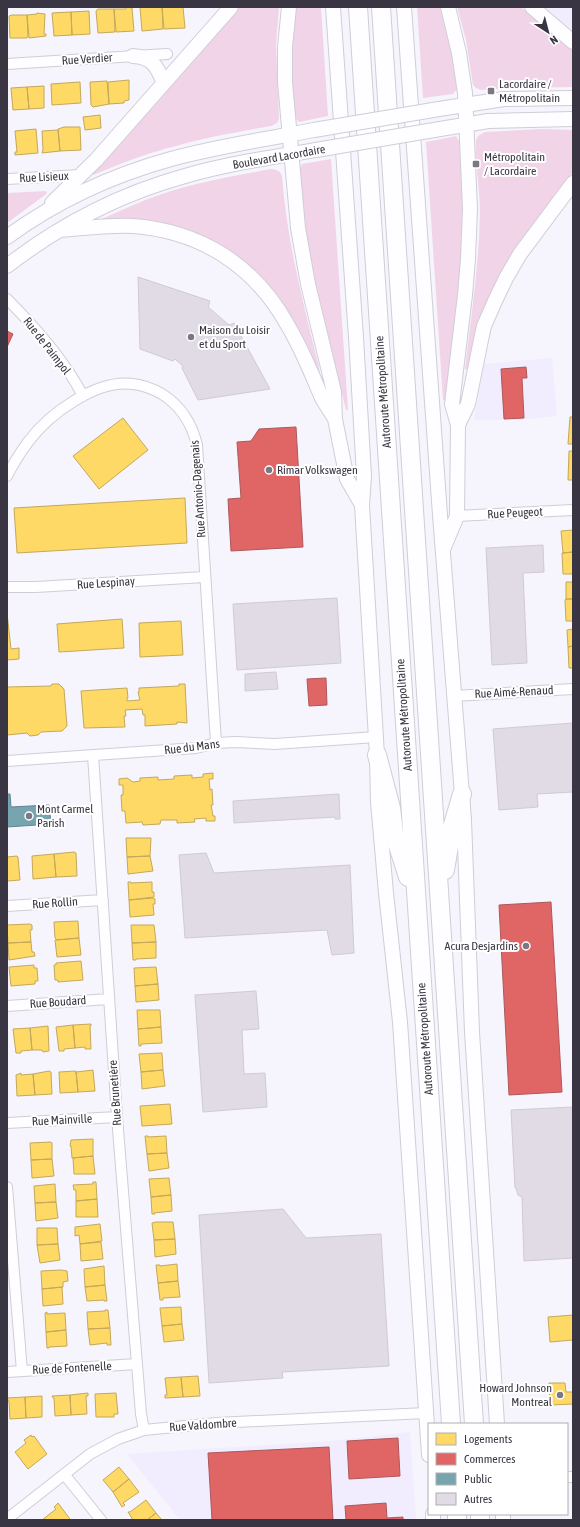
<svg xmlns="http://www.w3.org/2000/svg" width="580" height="1527" viewBox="0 0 580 1527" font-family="'Asap Condensed',sans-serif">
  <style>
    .built { fill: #f1ecfe }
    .green { fill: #f2d4e8 }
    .homes { fill: #ffd966; stroke: #c4a85b }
    .shops { fill: #e06666; stroke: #ae575b }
    .public { fill: #76a5af; stroke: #64838e }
    .building { fill: #e1dbe5; stroke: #d0cad3 }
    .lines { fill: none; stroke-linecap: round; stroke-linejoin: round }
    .minor-casing { stroke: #d0cdd7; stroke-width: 12 }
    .secondary-casing { stroke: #d0cdd7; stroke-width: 16 }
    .motorway-casing { stroke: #d0cdd7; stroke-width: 20 }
    .minor { stroke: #fefdff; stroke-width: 10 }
    .secondary { stroke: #fefdff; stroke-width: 14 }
    .motorway { stroke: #fefdff; stroke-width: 18 }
    .secondary-bridge-casing { stroke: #d0cdd7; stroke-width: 16; stroke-linecap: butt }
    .secondary-bridge { stroke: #fefdff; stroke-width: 14 }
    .poi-dot { fill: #7b7883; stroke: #fff; stroke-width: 1.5 }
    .labels { text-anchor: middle; stroke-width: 4; stroke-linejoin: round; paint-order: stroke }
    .street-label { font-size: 12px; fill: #393542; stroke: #fff }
    .poi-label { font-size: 12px; fill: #393542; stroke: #fff; text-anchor: start }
  </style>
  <rect width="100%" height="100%" fill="#f6f4fc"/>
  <!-- built -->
  <path class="built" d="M545 7H573V31L560 21Z
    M552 358 557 416 519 420H474L484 364Z
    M410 1432 416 1520H182L177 1516 127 1454 331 1441Z"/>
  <!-- green -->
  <path class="green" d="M237 7H279L276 45 279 119 277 123 271 126C239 132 207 137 176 146 147 153 120 164 93 175L91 174Z
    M296 7H321L328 116 299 122 297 120H295C293 82 289 45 296 7Z
    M417 7H440L453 60 457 91H455L453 94 423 98Z
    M457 7H521L573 51V87L509 88 481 90 476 88 473 85 466 40Z
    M542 129 573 130V172L554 195 512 255 468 370 465 369C471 317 479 265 480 213 480 189 475 164 476 140L478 136 485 132Z
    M452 137 456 136 458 140H459C462 175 464 210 462 246 459 297 451 348 446 400H443L426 142Z
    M331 159 348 410H346L312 270 305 232 298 167H301L302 164Z
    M271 169C276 169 280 171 282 176 287 243 304 306 320 371H318L302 336 285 307 261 278 232 253 102 221V219C122 210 141 201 162 194 197 182 234 176 271 169Z
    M46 191 47 193 45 195 7 223V193Z"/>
  <!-- homes -->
  <path class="homes" d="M126 7 132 8 134 31 116 32 114 9H126Z
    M140 7H162L163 29 142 31Z
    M162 7H183L185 28 164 29Z
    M98 9H114L115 32 98 33 96 11Z
    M89 11 90 34 72 35 71 12Z
    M71 12 72 35 54 36 52 13Z
    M37 13 45 14 44 34H46V36L29 38 27 15 37 14Z
    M12 15H27L28 36 27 38H10L9 16Z
    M129 80V100L124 101V103L109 104 108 82Z
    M107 81 109 104 93 107 91 105 90 82Z
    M80 82 81 103 52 105 51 84Z
    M44 86V108L29 109 27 87Z
    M27 87 29 109 13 110 11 88Z
    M100 115 101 128 85 130 83 117Z
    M64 127H80L81 150 60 151 58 129Z
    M36 129 38 153 15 155V152H17L15 131Z
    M58 130 60 151 42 153 43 150 42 131Z
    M570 417H573V444H568Z
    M123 418 148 450 99 489 73 456Z
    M569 451H573V480H568Z
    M185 498 187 543 17 553 14 508Z
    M573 530V552L563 553 561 531Z
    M573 552V574H563L562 553Z
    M566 582H573V599H566Z
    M566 599H573V621H566L565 600Z
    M7 613 11 649 19 648V659L7 660Z
    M122 619 124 648 59 652 57 624Z
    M181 621 183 655 140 657 139 623Z
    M573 629V646L568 647 567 630Z
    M573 646V668H569L568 647Z
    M52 684H59L64 689 67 726 62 731 41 732 38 735 30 736 27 733 7 735V687L51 686Z
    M179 684H185L187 723 177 722V724L145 726V715H143L142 709 125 710 126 716H124L125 727 84 728 81 691 127 688 128 698H127V701L140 700 138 692H139V688L179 686Z
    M213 773V779H209L210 790 212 789 213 805H211L213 816H215V821H206V818L194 819 195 822 177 823V820H161L160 824 143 825 142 822 126 823 125 811H122L121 795H123V785H119V779L127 778 133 782 140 781V778L158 777V780L174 779V776L192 775V778L203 777V774Z
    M126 838H151L150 856 127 857Z
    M74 852 76 853 77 876 56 877 54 854Z
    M54 854 56 877 33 879 32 856Z
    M17 856 18 857 20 880 7 881V857Z
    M150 856 153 871 128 874 127 857Z
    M128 882H131V883L152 882V892H154V897L129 900Z
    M153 898 155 899V904H153L154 915 130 917 129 900Z
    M78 921 79 938 57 940 55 938 54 922Z
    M30 924 32 925V930H30L31 942 8 943 7 925Z
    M131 925H154L156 942 132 943Z
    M79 938 81 955 57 957 55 940Z
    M31 942 32 952H34L35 956 9 960 8 943Z
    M156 942V958L136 959V960H133L132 943Z
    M81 961 83 980 58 982V980H55L54 965H56V963Z
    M34 965V968H37L38 981H35V984L11 986 9 967Z
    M156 967 158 984 135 986 134 968Z
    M158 984 159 1000 136 1002 135 986Z
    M137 1010H160L161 1027 138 1029Z
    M91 1024V1026H90L91 1049H85V1047L75 1048 73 1025Z
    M73 1025 75 1048 64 1049V1051H59L56 1027Z
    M48 1026 49 1051 43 1052 42 1050H32L30 1028Z
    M161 1027 162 1043 141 1044V1046H139L138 1029Z
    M30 1028 32 1050 21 1051V1053H16L13 1029Z
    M162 1053 163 1070 141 1072 139 1054Z
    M93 1070 95 1091 78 1092 76 1072Z
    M163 1070 165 1086 142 1089 141 1072Z
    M49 1071 51 1072 52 1094 35 1095 33 1074Z
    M76 1071 78 1092 60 1093 59 1072Z
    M21 1073V1075L33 1074 35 1095 17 1096 16 1075Z
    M170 1104 172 1124 142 1126 140 1106Z
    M145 1136H148V1137L166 1136 167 1153 147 1154Z
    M93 1139V1156L72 1158 71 1146H70L71 1140Z
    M51 1142 52 1143V1159L31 1160 30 1143Z
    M167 1153 169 1168 149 1171 147 1154Z
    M93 1156 95 1174H74L73 1158Z
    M51 1159H52L54 1176 32 1178 31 1160Z
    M169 1178 171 1195 151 1197 149 1179Z
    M93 1182H96L97 1199 76 1201V1190H74L73 1185 93 1184Z
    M55 1184 56 1202 35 1203 34 1186Z
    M171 1195 172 1211 154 1213 155 1214H152L151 1197Z
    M97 1199 98 1217H76V1201Z
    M55 1202H56L58 1218 36 1221 35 1203Z
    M156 1222H173L175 1239 154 1240 152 1223Z
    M100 1224 102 1241 80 1244 79 1235 75 1236V1227Z
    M37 1228H57L58 1244 37 1245Z
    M175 1239 176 1254 155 1257 154 1240Z
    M101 1242 103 1259 81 1261 80 1244Z
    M58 1244 60 1260 40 1263 37 1245Z
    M177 1264 178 1281 158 1283 156 1265H160V1266Z
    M104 1266 105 1285 85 1287 84 1269Z
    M61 1270 67 1271 68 1281 63 1282V1287L42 1289 41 1271Z
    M178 1281 180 1297 163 1298V1300H160L158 1283Z
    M105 1285 107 1301H104V1300L87 1301 85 1287Z
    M62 1287 63 1304 43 1306 42 1289Z
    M181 1307 182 1324 162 1326 160 1308Z
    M105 1310H108L110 1328 88 1329 87 1312 105 1311Z
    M47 1312V1314L65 1313 66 1330 46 1332 45 1313Z
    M573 1315V1340L550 1342 548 1317Z
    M182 1324 184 1340 164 1342 162 1326Z
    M110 1328 111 1345H107V1343L90 1345 88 1329Z
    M66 1330 67 1346 49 1347V1348H47L46 1332Z
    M198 1376 200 1396 183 1397 181 1377Z
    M181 1377 183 1397 165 1398V1395H167L165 1378Z
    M549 1383H565L566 1392H573V1404L550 1405Z
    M88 1393V1396H86L87 1414 71 1415 70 1395Z
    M116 1393 118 1414H114V1417H96L95 1394Z
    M70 1395 71 1415 55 1416 54 1398H53L52 1396Z
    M42 1396V1417L26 1418 25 1397Z
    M25 1397 26 1418 10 1419 9 1401H8L7 1398Z
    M31 1435 32 1437 34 1436 47 1454 28 1469 15 1452 26 1443 24 1440Z
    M119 1467 129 1479 113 1492 103 1480Z
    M129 1479 139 1492 123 1503 125 1505 122 1507 113 1492Z
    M146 1500 156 1513 147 1520H133L128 1512H130Z
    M58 1503 70 1519 69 1520H42L56 1509 54 1507Z
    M156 1513 162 1520H147Z"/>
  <!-- shops -->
  <path class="shops" d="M7 331 13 334 7 347Z
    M526 367 527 378H522L524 418 504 419 501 369Z
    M296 427 303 547 231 551 228 499 241 498 237 442 251 441 259 429Z
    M326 678 327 705 309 706 307 679Z
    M551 902 562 1092 509 1095 499 905Z
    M398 1438 400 1476 349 1479 347 1441Z
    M329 1447 333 1520H212L208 1453Z
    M386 1503 387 1518 403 1517V1520H346L345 1506Z"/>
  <!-- public -->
  <path class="public" d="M7 794H10L11 807 49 805 51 824 7 827Z"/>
  <!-- building -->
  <path class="building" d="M138 277 210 301 208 307 229 325 234 323 270 389 198 400 182 368 183 366 175 359 173 361 140 349Z
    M543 545 544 572 523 573 527 663 492 665 486 548Z
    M337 598 341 663 237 670 233 604Z
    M276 672 278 689 245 691V674Z
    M573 723V792L537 794 538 807 499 810 493 729Z
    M339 794 340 819H335V817L234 823 233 801Z
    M206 853 214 873 350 865 354 953 332 955 327 930 185 938 179 855Z
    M256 991 259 1029 242 1030 244 1074 265 1073 267 1107 203 1112 195 995Z
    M573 1107V1258L524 1261 522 1197 518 1195 516 1188H515L511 1110Z
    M283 1209 306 1238 381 1234 389 1366 282 1372 283 1378 209 1383 199 1215Z"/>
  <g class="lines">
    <defs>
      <path id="minor" d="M7 64 167 54
        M7 179 80 175
        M7 299C35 327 65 361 83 396
        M7 476C13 464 20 453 28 442 49 414 96 379 133 384 143 385 153 389 162 394 181 406 192 424 197 445L216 743
        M457 516 573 510
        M7 587H36L204 577
        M454 696 573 689
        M93 755 117 1117 141 1414 144 1430
        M7 761 196 748 216 743 236 742 275 744 376 737
        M7 906 103 900
        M7 1006 109 999
        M7 1123 117 1117
        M7 1187 22 1371
        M7 1372 137 1364
        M64 1474 101 1520
        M567 1477H573
        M7 1519 90 1454 118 1439 144 1430 216 1423 426 1413"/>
      <path id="secondary" d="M289 7 285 47V82L298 228 308 284 334 392 335 419 347 479 362 505
        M333 7 356 337 364 476 362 505 377 755 378 802 386 893 400 1022 429 1455
        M404 7 440 515 464 820 472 1032 497 1424
        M532 7 573 42
        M133 56C153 57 157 67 164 83
        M439 109 504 99 573 98
        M440 129 488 121 573 119
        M52 203 96 160 231 7
        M60 230C84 228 109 225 133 226 200 231 254 265 287 324 296 339 303 354 310 370 314 379 318 389 322 398 326 405 331 412 335 419
        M7 237C55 202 113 175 171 159 218 146 267 139 314 130
        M7 266C60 225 120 194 185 176 227 164 272 157 316 150
        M458 425 468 404 481 340 484 326 495 301 506 278 520 254 573 183
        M444 547 457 516 458 425 452 404 465 295 468 259 470 209 465 93 459 53 448 7
        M433 1514V1520
        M503 1514V1520"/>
      <path id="motorway" d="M358 7 451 1424
        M381 7 474 1424
        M377 755 391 808 394 833 408 877
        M445 870 452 828 462 794
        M457 1514V1520
        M480 1514V1520"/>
    </defs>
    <!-- minor casing -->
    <use href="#minor" class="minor-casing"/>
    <!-- secondary casing -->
    <use href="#secondary" class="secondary-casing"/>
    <!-- motorway casing -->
    <use href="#motorway" class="motorway-casing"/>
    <!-- minor -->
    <use href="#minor" class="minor"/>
    <!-- secondary -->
    <use href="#secondary" class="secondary"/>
    <!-- motorway -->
    <use href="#motorway" class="motorway"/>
    <defs>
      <path id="secondary-bridge" d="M314 130 439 109
        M316 150 440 129"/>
    </defs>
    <!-- secondary-bridge casing -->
    <use href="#secondary-bridge" class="secondary-bridge-casing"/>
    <!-- secondary-bridge -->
    <use href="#secondary-bridge" class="secondary-bridge"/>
  </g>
  <!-- markers -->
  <g class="poi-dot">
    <rect x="487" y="87" width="8" height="8" rx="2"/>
    <rect x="472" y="160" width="8" height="8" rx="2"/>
    <circle cx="191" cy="337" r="4"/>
    <circle cx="269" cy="470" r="4"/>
    <circle cx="29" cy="816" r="4"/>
    <circle cx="526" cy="946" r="4"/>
    <circle cx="560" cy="1395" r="4"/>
  </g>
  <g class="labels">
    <!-- street labels -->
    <g class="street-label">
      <text transform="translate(87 59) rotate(-4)" y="4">Rue Verdier</text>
      <text transform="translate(279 157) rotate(-10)" y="4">Boulevard Lacordaire</text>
      <text transform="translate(44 177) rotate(-3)" y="4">Rue Lisieux</text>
      <text transform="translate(47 346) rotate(52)" y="4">Rue de Paimpol</text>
      <text transform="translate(383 392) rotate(-94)" y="4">Autoroute Métropolitaine</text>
      <text transform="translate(198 489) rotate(-94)" y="4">Rue Antonio-Dagenais</text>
      <text transform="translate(515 513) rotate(-3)" y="4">Rue Peugeot</text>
      <text transform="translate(106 583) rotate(-4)" y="4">Rue Lespinay</text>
      <text transform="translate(514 692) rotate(-3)" y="4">Rue Aimé-Renaud</text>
      <text transform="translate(404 715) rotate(-94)" y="4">Autoroute Métropolitaine</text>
      <text transform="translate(192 747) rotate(-7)" y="4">Rue du Mans</text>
      <text transform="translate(55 903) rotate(-4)" y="4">Rue Rollin</text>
      <text transform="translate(58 1002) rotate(-4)" y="4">Rue Boudard</text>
      <text transform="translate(425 1039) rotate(-94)" y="4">Autoroute Métropolitaine</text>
      <text transform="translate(115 1093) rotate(-94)" y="4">Rue Brunetière</text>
      <text transform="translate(62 1120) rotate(-3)" y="4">Rue Mainville</text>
      <text transform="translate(72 1368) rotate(-3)" y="4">Rue de Fontenelle</text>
      <text transform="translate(203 1425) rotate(-4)" y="4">Rue Valdombre</text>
    </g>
    <!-- poi labels -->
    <g class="poi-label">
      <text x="499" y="88">Lacordaire /<tspan x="499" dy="14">Métropolitain</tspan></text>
      <text x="484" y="161">Métropolitain<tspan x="484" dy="14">/ Lacordaire</tspan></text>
      <text x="199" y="334">Maison du Loisir<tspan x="199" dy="14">et du Sport</tspan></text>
      <text x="277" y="474">Rimar Volkswagen</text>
      <text x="37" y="813">Mont Carmel<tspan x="37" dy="14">Parish</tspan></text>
      <text x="518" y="950" text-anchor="end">Acura Desjardins</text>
      <text x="552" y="1392" text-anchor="end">Howard Johnson<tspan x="552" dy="14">Montreal</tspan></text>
    </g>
  </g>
  <!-- border -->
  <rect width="580" height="1527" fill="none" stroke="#393542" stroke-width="16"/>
  <!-- legend -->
  <rect x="428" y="1423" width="140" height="92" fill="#ffffff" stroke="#b0aeb3"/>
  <rect x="436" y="1433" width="20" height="12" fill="#ffd966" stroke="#b0aeb3"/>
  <text x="464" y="1443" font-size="12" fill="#393542">Logements</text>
  <rect x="436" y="1453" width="20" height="12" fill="#e06666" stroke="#b0aeb3"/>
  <text x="464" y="1463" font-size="12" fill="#393542">Commerces</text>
  <rect x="436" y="1473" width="20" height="12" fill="#76a5af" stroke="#b0aeb3"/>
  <text x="464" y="1483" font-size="12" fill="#393542">Public</text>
  <rect x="436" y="1493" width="20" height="12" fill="#e1dbe5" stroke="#b0aeb3"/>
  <text x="464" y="1503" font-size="12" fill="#393542">Autres</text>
  <!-- north arrow -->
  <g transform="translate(548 32) rotate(144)" stroke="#ffffff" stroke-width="3" paint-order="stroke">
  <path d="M0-3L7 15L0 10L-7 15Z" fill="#393542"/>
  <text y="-6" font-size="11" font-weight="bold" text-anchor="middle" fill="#393542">N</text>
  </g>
</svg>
